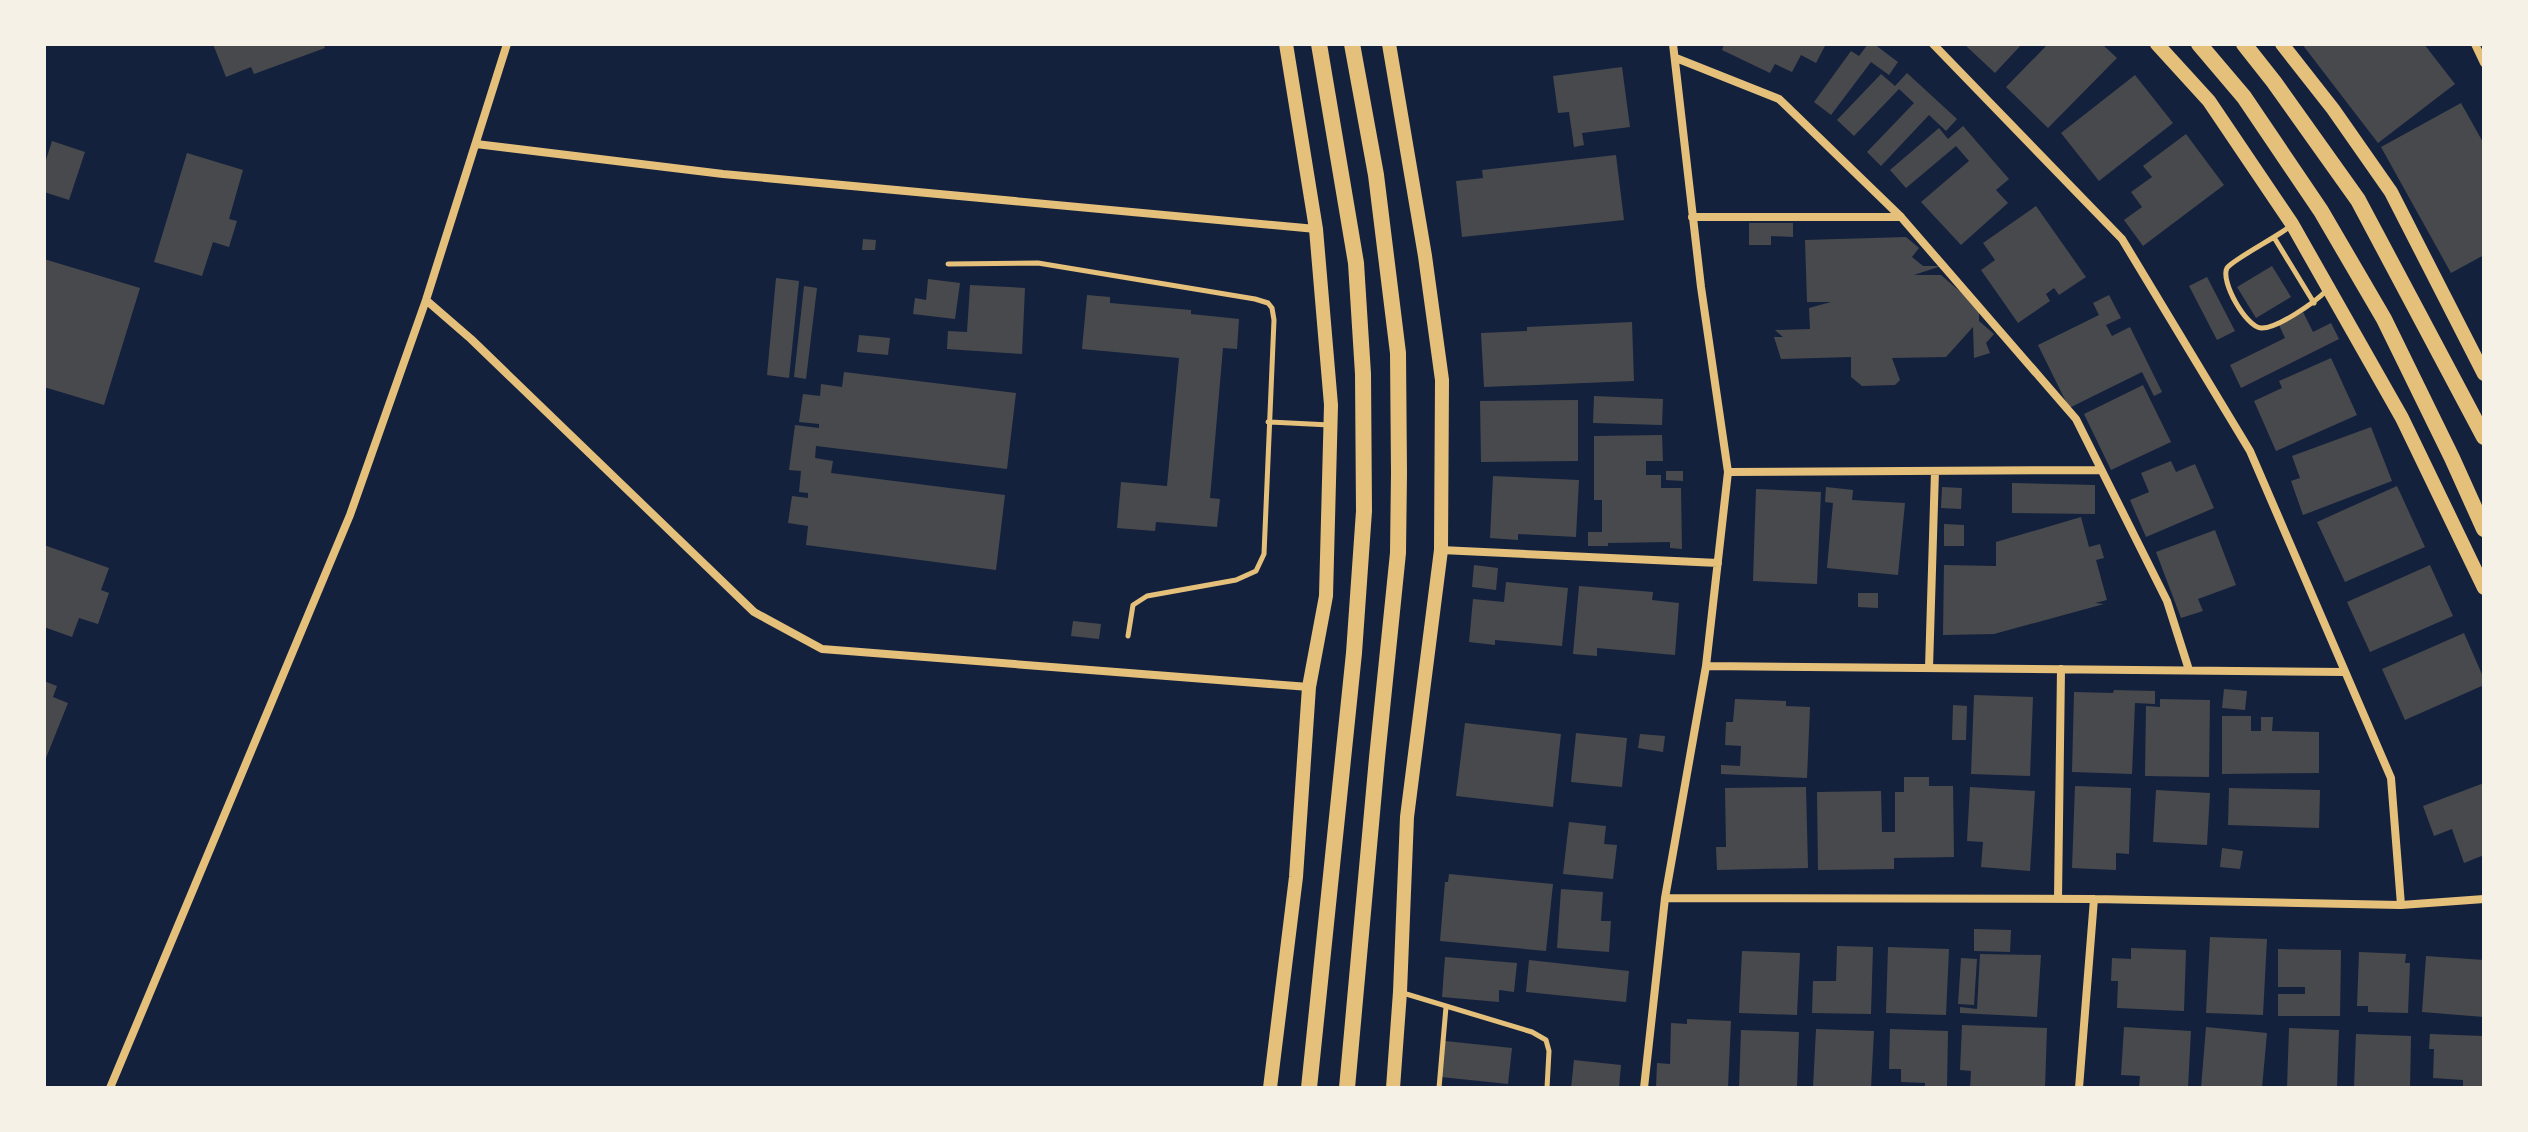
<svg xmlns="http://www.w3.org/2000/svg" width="2528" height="1132" viewBox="0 0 2528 1132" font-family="Poppins,sans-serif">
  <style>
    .building { fill: #48494c }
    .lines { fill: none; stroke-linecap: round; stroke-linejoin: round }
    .service { stroke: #e5c07b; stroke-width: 5 }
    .minor { stroke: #e5c07b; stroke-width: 8 }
    .secondary { stroke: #e5c07b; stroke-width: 14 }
    .primary { stroke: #e5c07b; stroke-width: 16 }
  </style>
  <rect width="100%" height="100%" fill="#14213d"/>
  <!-- building -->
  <path class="building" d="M213 44H323L325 48 254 74 251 67 226 77Z
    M1724 44H1826L1816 63 1801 55 1792 72 1775 64 1770 73 1722 50Z
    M1868 44H1874L1898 62 1889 75 1871 62 1831 115 1814 102 1851 51 1859 56Z
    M1964 44H2022L1995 73Z
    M2048 44H2102L2117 58 2048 128 2006 87Z
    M2302 44H2424L2455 84 2378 143Z
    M1622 67 1630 127 1582 133 1584 145 1574 147 1569 112 1558 113 1553 76Z
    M1907 73 1957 119 1946 131 1929 115 1881 166 1867 152 1914 103 1899 89 1854 136 1837 120 1881 74 1895 86Z
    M2135 75 2173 123 2099 181 2061 133Z
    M2461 103 2484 144V255L2451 273 2381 147Z
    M1963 126 2009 179 1996 190 2008 203 1961 245 1921 202 1969 161 1956 146 1906 188 1890 170 1939 128 1948 139Z
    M2186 134 2224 185 2143 246 2124 220 2142 207 2131 192 2152 177 2143 166Z
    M52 141 85 152 69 200 44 192V166Z
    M187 153 243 170 229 219 237 221 229 247 213 242 202 276 154 262Z
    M1616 155 1624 220 1462 237 1456 181 1483 178 1482 170Z
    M2036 206 2086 277 2059 295 2054 288 2046 294 2050 301 2018 323 1981 270 1995 260 1983 243Z
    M1749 223H1793V237L1771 236V245H1749Z
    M1906 237 1919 248 1912 257 1923 266H1941L1914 275H1941L1979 308V321L1994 334 1986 343 1990 353 1974 358 1973 327 1946 357 1892 358 1900 380 1895 385 1862 386 1851 377V357L1781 359 1774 337H1783L1775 330 1810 329 1809 308 1831 302H1807L1805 240Z
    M863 239 876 240 875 250H862Z
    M44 259 140 288 104 405 44 387Z
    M2272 266 2291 297 2256 318 2237 287Z
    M2207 277 2235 331 2217 340 2189 286Z
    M776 278 799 281 789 378 767 375Z
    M928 279 960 283 955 319 913 314 915 298 926 300Z
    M970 285 1025 288 1022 354 947 349 948 331 967 332Z
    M804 286 817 288 806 379 794 377Z
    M1087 295 1110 297V303L1191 310V314L1239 319 1237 349 1223 348 1210 498 1220 499 1217 527 1156 522 1155 531 1117 528 1121 482 1167 486 1179 358 1082 349Z
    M2109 295 2121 318 2106 325 2112 336 2130 327 2162 392 2154 396 2142 372 2069 408 2038 345 2099 315 2093 303Z
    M2303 312 2313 332 2331 323 2339 339 2241 388 2230 365 2285 338 2279 325Z
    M1632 322 1634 381 1484 387 1481 333 1527 331V327Z
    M859 335 890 338 888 355 857 352Z
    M2331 358 2357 415 2276 451 2254 401 2282 388 2279 381Z
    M844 372 1016 393 1007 469 816 446 815 458 833 461 831 473 1005 495 996 570 806 545 808 526 788 523 792 496 808 498V493L799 492 801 471 789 470 795 425 819 428V424L799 422 803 394 820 396 821 384 842 387Z
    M2143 385 2171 442 2111 470 2084 414Z
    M1594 396 1663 399 1662 425 1593 423Z
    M1578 400V461L1481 462 1480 401Z
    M2371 427 2392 481 2303 515 2291 481 2300 478 2292 456Z
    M1662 435 1663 461H1646V475H1661V488H1681L1682 549 1670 548V542L1608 543V546H1588V532H1602V500H1594V436Z
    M2171 461 2176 472 2195 464 2214 508 2146 537 2130 500 2149 492 2141 473Z
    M1666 471H1683V481L1666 480Z
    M1493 476 1579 480 1576 537 1518 534V540L1490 538Z
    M2012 483 2095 485V514L2012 513Z
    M2397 486 2425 547 2345 582 2317 522Z
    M1826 487 1853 490 1852 500 1905 503 1898 575 1827 568 1833 503 1825 502Z
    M1942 487 1962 488 1961 509 1941 508Z
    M1756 489 1821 492 1817 584 1753 581Z
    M2081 517 2089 547 2100 544 2104 558 2096 560 2107 600 2095 603 2104 604 1994 634 1943 635 1944 565 1996 566V542Z
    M1944 524 1964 525V546H1944Z
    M2215 530 2236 585 2198 599 2203 611 2181 618 2156 552Z
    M44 545 109 568 101 590 109 593 98 624 79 618 72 637 44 627Z
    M1474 565 1498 568 1496 590 1472 587Z
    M2430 565 2453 616 2370 652 2347 602Z
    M1506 582 1568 588 1562 646 1495 640V645L1469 642 1473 599 1504 602Z
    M1579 586 1653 592 1652 600 1679 603 1675 655 1597 648V656L1573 654Z
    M1858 593H1878V608L1858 607Z
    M1073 621 1101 624 1099 639 1071 636Z
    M2464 633 2484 679V685L2405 720 2382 669Z
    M44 681 57 686 53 697 68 703 44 763Z
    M2224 689 2247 691 2245 710 2222 708Z
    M2114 690 2155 691V704L2135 703 2132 774 2072 772 2074 692 2113 693Z
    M1974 695 2033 697 2030 776 1971 774Z
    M1735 699 1786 701V706L1810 707 1807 778 1721 774V765L1740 766 1741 746 1725 745 1726 722H1733Z
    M2160 699 2210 700 2209 777 2145 776 2146 706 2160 707Z
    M1953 705 1967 706 1966 740H1952Z
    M2222 716H2251V731H2261V717H2273L2272 731 2319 732V773L2222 774Z
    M1465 723 1561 734 1553 807 1456 796Z
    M1576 733 1627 738 1622 787 1571 782Z
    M1640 734 1665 736 1663 752 1638 748Z
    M1904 777H1929V786H1953L1954 857 1894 858V869L1818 870 1817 792 1881 791 1882 832H1895V792H1904Z
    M2484 783V855L2464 863 2452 829 2434 836 2423 806Z
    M2075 786 2131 788 2129 854 2116 853V870L2072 868Z
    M1806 787 1808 868 1717 870 1716 847H1726L1725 788Z
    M1970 787 2035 791 2030 871 1981 867 1983 842 1967 841Z
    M2229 788 2320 790 2319 828 2228 825Z
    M2156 790 2210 793 2207 845 2153 842Z
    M1569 822 1606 826 1604 844 1617 845 1613 879 1563 874Z
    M2222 848 2243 851 2240 869 2220 867Z
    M1449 874 1553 884 1546 951 1440 941 1445 882H1448Z
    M1561 889 1603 892 1601 921H1611L1609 952 1557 948Z
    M1974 929 2011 930 2010 952 1974 951Z
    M2210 937 2267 939 2263 1015 2206 1013Z
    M1837 946 1873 947 1871 1014 1812 1013 1813 981H1836Z
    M1888 947 1949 949 1946 1015 1886 1013Z
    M2131 948 2186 950 2184 1011 2117 1008 2118 981H2111L2112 958 2131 959Z
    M2278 949 2341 950 2340 1016H2278V994H2305V987H2278Z
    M1742 951 1800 953 1797 1015 1739 1013Z
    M2359 952 2406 954 2405 963H2410L2408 1013 2368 1012V1006H2357Z
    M1980 954 2041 955 2037 1017 1960 1013V1007L1977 1009Z
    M2426 956 2484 960V1017L2422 1012Z
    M1445 957 1517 963 1514 992 1499 990V1002L1442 997Z
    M1961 958 1977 959 1974 1005 1958 1004Z
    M1529 960 1629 971 1626 1002 1526 992Z
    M1687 1019 1731 1021 1728 1088H1656L1657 1063 1670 1064 1671 1023 1687 1024Z
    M1962 1025 2047 1028 2045 1088H1970L1971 1071 1960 1070Z
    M2124 1027 2191 1031 2188 1088H2139L2140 1076 2121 1075Z
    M2206 1027 2267 1033 2262 1088H2201Z
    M2289 1028 2339 1030 2337 1088H2287Z
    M1816 1029 1874 1031 1871 1088H1813Z
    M1890 1029 1948 1031 1947 1088H1925V1083L1901 1082V1069H1889Z
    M1741 1030 1799 1032 1797 1088H1739Z
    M2356 1034 2411 1036 2410 1088H2354Z
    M2430 1034 2484 1036V1088H2463V1080L2433 1078 2434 1049H2429Z
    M1445 1041 1512 1048 1508 1084 1441 1077Z
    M1574 1060 1621 1065 1619 1088H1571Z"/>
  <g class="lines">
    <!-- service -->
    <path class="service" d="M2289 227C2277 237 2232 260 2227 268 2220 281 2246 327 2261 328 2277 329 2315 302 2326 291
      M2275 239 2314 303
      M948 264 1038 263 1255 299 1268 303 1272 308 1274 320 1264 554 1256 571 1236 580 1147 596 1133 605 1128 636
      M1268 422 1330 425
      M1403 993 1532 1032 1546 1040 1549 1051 1547 1088
      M1439 1088 1446 1007"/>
    <!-- minor -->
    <path class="minor" d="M1933 44 2122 239 2250 451 2391 778 2401 905
      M2475 44 2484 63
      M1676 58 1779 99 1901 217 2076 419 2167 601 2189 670
      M476 144 723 174 1316 229
      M1692 217H1901
      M426 300 471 339 754 612 822 649 1309 687
      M1728 472 2101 470
      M1441 550 1718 563
      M1706 666 2345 672
      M1929 668 1935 471
      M1665 898 2094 899 2401 905 2484 899
      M2058 899 2061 669
      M110 1088 350 515 426 300 507 44
      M1644 1088 1665 898 1706 666 1728 472 1701 287 1673 44
      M2079 1088 2094 899"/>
    <!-- secondary -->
    <path class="secondary" d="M1389 44 1425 256 1442 380 1441 550 1407 817 1400 992 1393 1088
      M2157 44 2209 101 2292 224 2402 418 2484 588
      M2282 44 2333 109 2391 192 2484 374
      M1270 1088 1296 877 1309 687 1326 596 1331 405 1316 229 1286 44"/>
    <!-- primary -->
    <path class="primary" d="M2199 44 2244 97 2321 211 2384 319 2452 458 2484 529
      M2244 44 2274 82 2358 200 2484 437
      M1309 1088 1354 653 1364 511 1363 374 1356 263 1319 44
      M1347 1088 1377 758 1398 553 1399 473 1398 353 1376 175 1352 44"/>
  </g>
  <!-- border -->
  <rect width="2528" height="1132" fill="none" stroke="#f6f1e7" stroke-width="92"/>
</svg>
